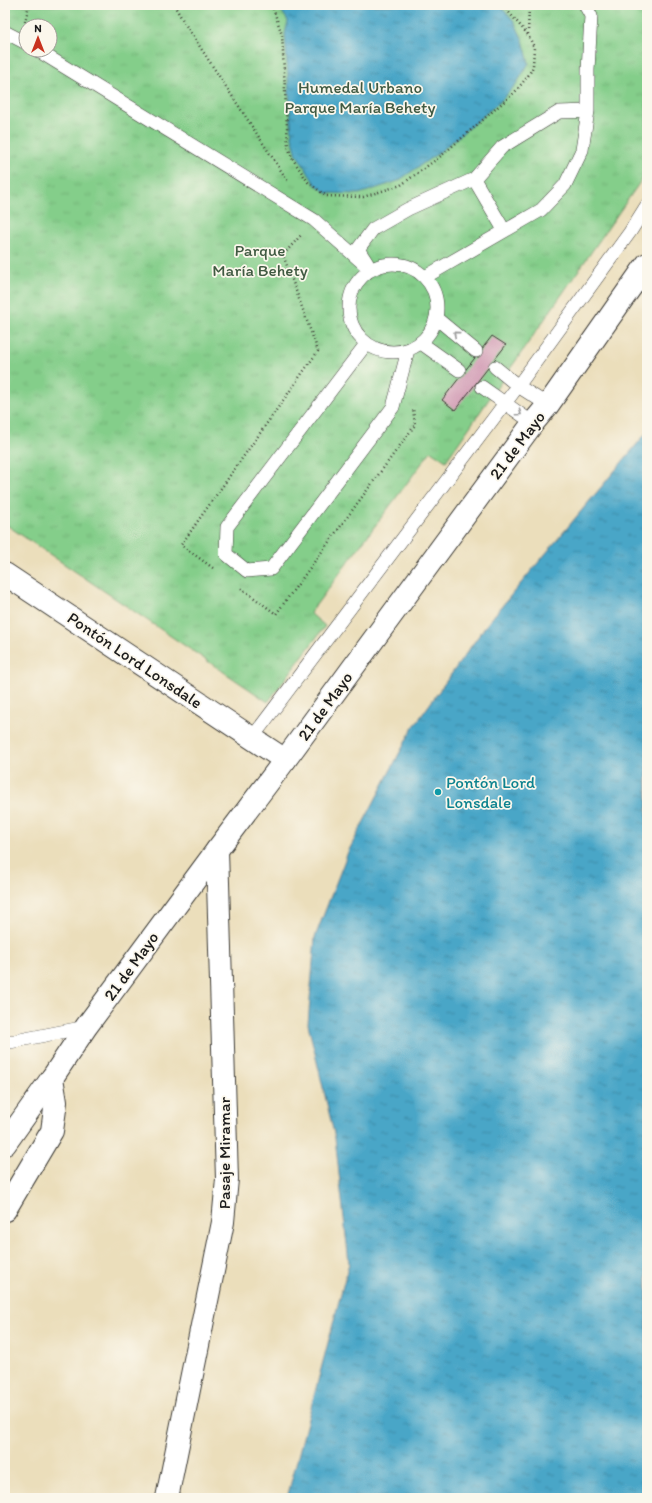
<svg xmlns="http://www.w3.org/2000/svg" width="652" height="1503" viewBox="0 0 652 1503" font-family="Itim,sans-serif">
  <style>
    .park { fill: url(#park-tufts); stroke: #507553; fill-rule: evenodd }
    .water { fill: url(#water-ripples); stroke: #326172 }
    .building { fill: #d4a1b8 }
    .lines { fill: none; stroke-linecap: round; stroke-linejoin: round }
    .lane-casing { stroke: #3b3934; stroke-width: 14 }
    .street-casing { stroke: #3b3934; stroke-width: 24 }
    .primary-casing { stroke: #3b3934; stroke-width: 24 }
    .path { stroke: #3b3934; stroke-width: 2.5; stroke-dasharray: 1 3; stroke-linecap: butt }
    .lane { stroke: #fff; stroke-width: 13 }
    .street { stroke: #fff; stroke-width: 22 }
    .primary { stroke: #fff; stroke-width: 22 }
    .oneway { stroke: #999 }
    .culture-dot { fill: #0f9aa8; stroke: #fbf7ec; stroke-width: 1.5 }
    .labels { text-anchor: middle; stroke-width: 3.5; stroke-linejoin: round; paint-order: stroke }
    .park-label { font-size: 17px; fill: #405a42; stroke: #fbf7ec }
    .street-label { font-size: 17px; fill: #1c1c1c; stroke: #fbf7ec }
    .culture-label { font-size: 17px; fill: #0d838f; stroke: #fbf7ec; text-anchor: start }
  </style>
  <defs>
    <pattern id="park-tufts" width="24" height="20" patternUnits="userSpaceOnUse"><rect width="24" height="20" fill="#84ce8a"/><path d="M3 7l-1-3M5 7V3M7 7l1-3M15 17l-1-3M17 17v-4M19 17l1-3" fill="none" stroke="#71b076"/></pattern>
    <pattern id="water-ripples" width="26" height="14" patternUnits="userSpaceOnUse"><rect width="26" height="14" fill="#48a6c7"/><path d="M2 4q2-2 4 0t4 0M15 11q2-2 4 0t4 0" fill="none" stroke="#3b86a1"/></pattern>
  </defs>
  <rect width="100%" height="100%" fill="#fbf7ec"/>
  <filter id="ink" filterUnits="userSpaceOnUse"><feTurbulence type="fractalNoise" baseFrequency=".025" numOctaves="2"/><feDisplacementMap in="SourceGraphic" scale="8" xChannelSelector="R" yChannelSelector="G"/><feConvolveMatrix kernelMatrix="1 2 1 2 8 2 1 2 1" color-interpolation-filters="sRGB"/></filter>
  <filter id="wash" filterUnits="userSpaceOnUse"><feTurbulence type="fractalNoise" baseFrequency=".012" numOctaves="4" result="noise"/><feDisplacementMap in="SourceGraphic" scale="16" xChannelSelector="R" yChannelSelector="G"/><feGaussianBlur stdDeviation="0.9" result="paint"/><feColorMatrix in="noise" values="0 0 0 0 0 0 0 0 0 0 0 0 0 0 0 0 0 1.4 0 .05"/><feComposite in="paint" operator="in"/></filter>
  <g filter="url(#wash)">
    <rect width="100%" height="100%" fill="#ebdebb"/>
    <!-- park -->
    <path class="park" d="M5 5H647V172L446 461 431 451 310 613 325 626 268 702 5 524ZM26 26H50V50H26Z"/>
    <!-- water -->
    <path class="water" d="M278 5H499L514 21 523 40 529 63 517 83 501 101 441 151 398 181 359 194 327 193 315 184 297 155 292 137 285 34 288 21Z
      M647 432V1498H287L349 1263 335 1138 308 1024 315 937 348 852 412 729 487 624Z"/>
    <g id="blocks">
      <!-- building -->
      <path class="building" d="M492 336 506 345 455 410 442 400Z"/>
    </g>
  </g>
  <g filter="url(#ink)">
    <use href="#blocks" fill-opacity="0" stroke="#3b3934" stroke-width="1"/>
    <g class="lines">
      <defs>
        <path id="lane" d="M5 32 26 43
          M37 50 314 220 371 270
          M474 179 504 230
          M367 263 358 249 373 229 408 209 474 179 502 147 559 112 588 111
          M349 308a44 44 0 1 1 88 0a44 44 0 1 1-88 0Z
          M425 277 541 210 565 185 582 150 588 111V70L591 16 585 5
          M436 318 476 351
          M421 343 459 370
          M366 344 227 527 226 554 247 571 271 569 393 407 408 350
          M495 367 518 386 548 405
          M482 387 533 423
          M252 738 518 386 630 232 647 205
          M5 1040 10 1042 86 1027"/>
        <path id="street" d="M5 574 285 760
          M5 1210 52 1131 56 1102 52 1078
          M167 1498 223 1222 227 1179 217 850"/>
        <path id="primary" d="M5 1144 52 1078 86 1027 217 850 285 760 533 423 548 405 647 264"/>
      </defs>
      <!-- lane casing -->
      <use href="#lane" class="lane-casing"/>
      <!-- street casing -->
      <use href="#street" class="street-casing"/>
      <!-- primary casing -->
      <use href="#primary" class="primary-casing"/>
      <!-- path -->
      <path class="path" d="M174 5 185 24 289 183
        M272 5 282 35 288 146 292 158 308 182 326 196 363 197 401 185 441 156 515 92 528 76 533 67 534 47 528 35 503 5
        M25 22 29 5
        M528 34 529 5
        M213 568 181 545 318 351 283 255 302 234
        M241 588 276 614 415 425 413 408"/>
      <!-- lane -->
      <use href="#lane" class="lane"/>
      <!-- street -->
      <use href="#street" class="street"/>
      <!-- primary -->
      <use href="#primary" class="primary"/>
    </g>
    <!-- one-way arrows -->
    <defs><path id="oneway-chevron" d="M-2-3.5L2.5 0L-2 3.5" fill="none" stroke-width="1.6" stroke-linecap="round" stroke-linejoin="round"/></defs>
    <g class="oneway">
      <use href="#oneway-chevron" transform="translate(456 334) rotate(-140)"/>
      <use href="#oneway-chevron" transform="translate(519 413) rotate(35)"/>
    </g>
  </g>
  <!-- markers -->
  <circle class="culture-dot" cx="438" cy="792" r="4"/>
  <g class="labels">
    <!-- park labels -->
    <g class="park-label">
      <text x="360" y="93">Humedal Urbano<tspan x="360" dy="20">Parque María Behety</tspan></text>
      <text x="260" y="256">Parque<tspan x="260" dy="20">María Behety</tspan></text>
    </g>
    <!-- street labels -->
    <g class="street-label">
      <text transform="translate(517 445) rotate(-53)" y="6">21 de Mayo</text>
      <text transform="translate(135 660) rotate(34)" y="6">Pontón Lord Lonsdale</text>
      <text transform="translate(325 706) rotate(-54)" y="6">21 de Mayo</text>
      <text transform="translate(131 966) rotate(-54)" y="6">21 de Mayo</text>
      <text transform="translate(224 1153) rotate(-90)" y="6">Pasaje Miramar</text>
    </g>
    <!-- culture labels -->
    <g class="culture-label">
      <text x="446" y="788">Pontón Lord<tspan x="446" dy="20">Lonsdale</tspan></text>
    </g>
  </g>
  <!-- margin -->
  <rect width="652" height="1503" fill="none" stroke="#fbf7ec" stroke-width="20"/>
  <!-- north arrow -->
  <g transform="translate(38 38)"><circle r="19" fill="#fbf7ec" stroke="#a29f99"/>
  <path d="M0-3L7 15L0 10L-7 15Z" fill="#c8321e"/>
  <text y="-6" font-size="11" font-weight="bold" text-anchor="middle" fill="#1c1c1c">N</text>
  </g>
</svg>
